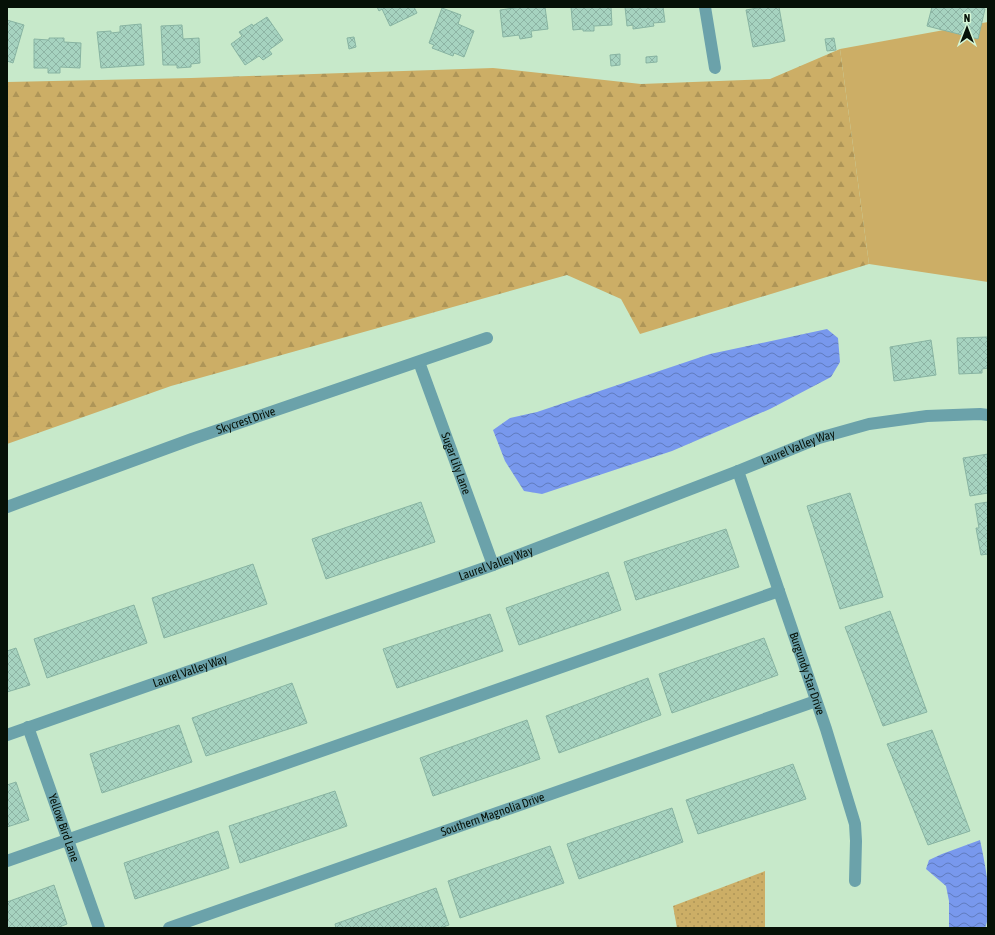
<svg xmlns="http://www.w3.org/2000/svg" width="995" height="935" viewBox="0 0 995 935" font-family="'Asap Condensed',sans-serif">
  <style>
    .grass { fill: #ccae66 }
    .forest { fill: url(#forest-firs) }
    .park { fill: url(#park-dots) }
    .water { fill: url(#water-waves) }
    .building { fill: url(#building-cross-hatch); stroke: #88b4a2 }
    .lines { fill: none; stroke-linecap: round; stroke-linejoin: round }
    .minor { stroke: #6ba2aa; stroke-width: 12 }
    .labels { text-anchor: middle; stroke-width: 3; stroke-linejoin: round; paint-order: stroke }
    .street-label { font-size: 12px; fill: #061107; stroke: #d4f6d7 }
  </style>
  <defs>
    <pattern id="forest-firs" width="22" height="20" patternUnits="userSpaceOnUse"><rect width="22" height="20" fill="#ccae66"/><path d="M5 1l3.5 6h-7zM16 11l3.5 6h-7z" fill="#ae9557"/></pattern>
    <pattern id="park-dots" width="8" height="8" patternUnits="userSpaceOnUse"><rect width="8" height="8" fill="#ccae66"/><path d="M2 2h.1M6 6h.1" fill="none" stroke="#ae9557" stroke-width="1.8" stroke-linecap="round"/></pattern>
    <pattern id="water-waves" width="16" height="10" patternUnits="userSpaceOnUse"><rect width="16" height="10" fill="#7898ed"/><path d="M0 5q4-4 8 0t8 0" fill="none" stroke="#607bbe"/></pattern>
    <pattern id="building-cross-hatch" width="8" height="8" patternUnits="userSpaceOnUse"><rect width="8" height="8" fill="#a6d3c0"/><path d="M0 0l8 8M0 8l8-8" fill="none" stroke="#8db4a4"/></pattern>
  </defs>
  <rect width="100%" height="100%" fill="#c7e9ca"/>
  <!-- grass -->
  <path class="grass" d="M988 22V282L869 264 840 49Z"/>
  <!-- forest -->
  <path class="forest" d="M840 49 869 264 640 334 621 299 567 275 171 386 7 444V82L191 78 493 68 641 84 770 79Z"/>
  <!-- park -->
  <path class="park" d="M765 871V928H677L673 906Z"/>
  <!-- water -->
  <path class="water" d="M827 329 838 338 840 362 831 377 770 409 672 451 542 494 524 491 505 461 493 430 510 418 537 412 710 354Z
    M980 840C985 863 994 907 985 928H949V901L946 886 926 869 929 860 942 854Z"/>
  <!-- building -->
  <path class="building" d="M377 7H414L417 13 390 26 382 9 379 11Z
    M521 7H545L548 29 531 31 532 37 520 39 519 35 503 37 500 10Z
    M571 7H611L612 25 594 26V31H583V29L573 30Z
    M625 7H663L665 22 653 23 654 26 633 29V25L627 26Z
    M763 7H779L785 41 753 47 746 10Z
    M932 7H979L985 9 978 39 927 26Z
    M442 8 461 15 458 24 474 31 464 57 454 53 453 56 432 48 434 45 429 43Z
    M267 17 283 40 269 50 272 54 263 60 259 56 245 65 231 44 242 36 239 32 252 24 253 26Z
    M7 20 24 25 13 63 7 61Z
    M141 24 144 65 101 68 97 32 111 31V33L120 32V26Z
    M182 25 183 39 199 38 200 63 191 64V67L177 68V65H163L161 26Z
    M354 37 356 47 349 49 347 38Z
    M49 38H64V42L81 43 80 68 60 67V73H48V68H34V39L49 40Z
    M834 38 836 50 827 51 825 39Z
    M620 54V65L611 66 610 55Z
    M657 56V62L646 63V57Z
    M988 337V368L982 369V373L959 374 957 338Z
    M931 340 936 375 894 381 890 347Z
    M988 454V493L970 496 963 458Z
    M850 493 883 597 840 609 807 506Z
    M421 502 435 542 326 579 312 539Z
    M988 502V554L981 555 976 528H979L975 504Z
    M726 529 739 567 636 600 624 562Z
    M253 564 267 604 164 638 152 598Z
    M608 572 621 610 519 645 506 608Z
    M134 605 147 643 47 678 34 639Z
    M890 611 927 712 883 726 845 627Z
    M490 614 503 651 397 688 383 649Z
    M764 638 778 675 672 713 659 674Z
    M16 648 30 685 7 692V651Z
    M648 678 661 715 559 753 546 716Z
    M292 683 307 723 206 756 192 718Z
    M527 720 540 759 433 796 420 758Z
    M179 725 192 762 102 793 90 754Z
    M932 730 970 831 928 845 887 744Z
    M793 764 806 799 698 834 686 800Z
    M16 782 29 820 7 827V785Z
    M335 791 347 826 240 863 229 826Z
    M672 808 683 842 579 879 567 844Z
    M218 831 229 868 135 899 124 863Z
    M550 846 564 883 460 918 448 881Z
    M54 885 67 924 57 928H7V902Z
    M436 888 449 925 440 928H336L335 924Z"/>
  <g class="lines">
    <!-- minor -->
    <g class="minor">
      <path d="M705 7 715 68"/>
      <path id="s1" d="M419 362 493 565"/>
      <path id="s2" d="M738 471 826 729 855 824 856 841 855 881"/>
      <path id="s3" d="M7 507 192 439 487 338"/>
      <path id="s4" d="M28 727 99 928"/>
      <path id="s5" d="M7 735 493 565 738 471 819 438 869 424 927 416 980 414 988 415"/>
      <path d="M7 861 779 591"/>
      <path id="s6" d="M169 928 816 701"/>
    </g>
  </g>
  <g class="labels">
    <!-- street labels -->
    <g class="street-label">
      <text dy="4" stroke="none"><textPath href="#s3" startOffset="254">Skycrest Drive</textPath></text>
      <text dy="4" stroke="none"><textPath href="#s5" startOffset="842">Laurel Valley Way</textPath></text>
      <text dy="4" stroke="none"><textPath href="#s1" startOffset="108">Sugar Lily Lane</textPath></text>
      <text dy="4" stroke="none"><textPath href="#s5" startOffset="518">Laurel Valley Way</textPath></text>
      <text dy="4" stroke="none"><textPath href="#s5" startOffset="194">Laurel Valley Way</textPath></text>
      <text dy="4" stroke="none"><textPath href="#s2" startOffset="214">Burgundy Star Drive</textPath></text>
      <text dy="4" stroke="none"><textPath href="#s6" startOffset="343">Southern Magnolia Drive</textPath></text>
      <text dy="4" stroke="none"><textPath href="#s4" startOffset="107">Yellow Bird Lane</textPath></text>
    </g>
  </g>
  <!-- border -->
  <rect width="995" height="935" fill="none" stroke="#061107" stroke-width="16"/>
  <!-- north arrow -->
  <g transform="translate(967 28)" stroke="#d4f6d7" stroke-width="3" paint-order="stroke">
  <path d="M0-3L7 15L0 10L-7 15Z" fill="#061107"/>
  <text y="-6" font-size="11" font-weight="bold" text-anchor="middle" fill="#061107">N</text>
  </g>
</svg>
